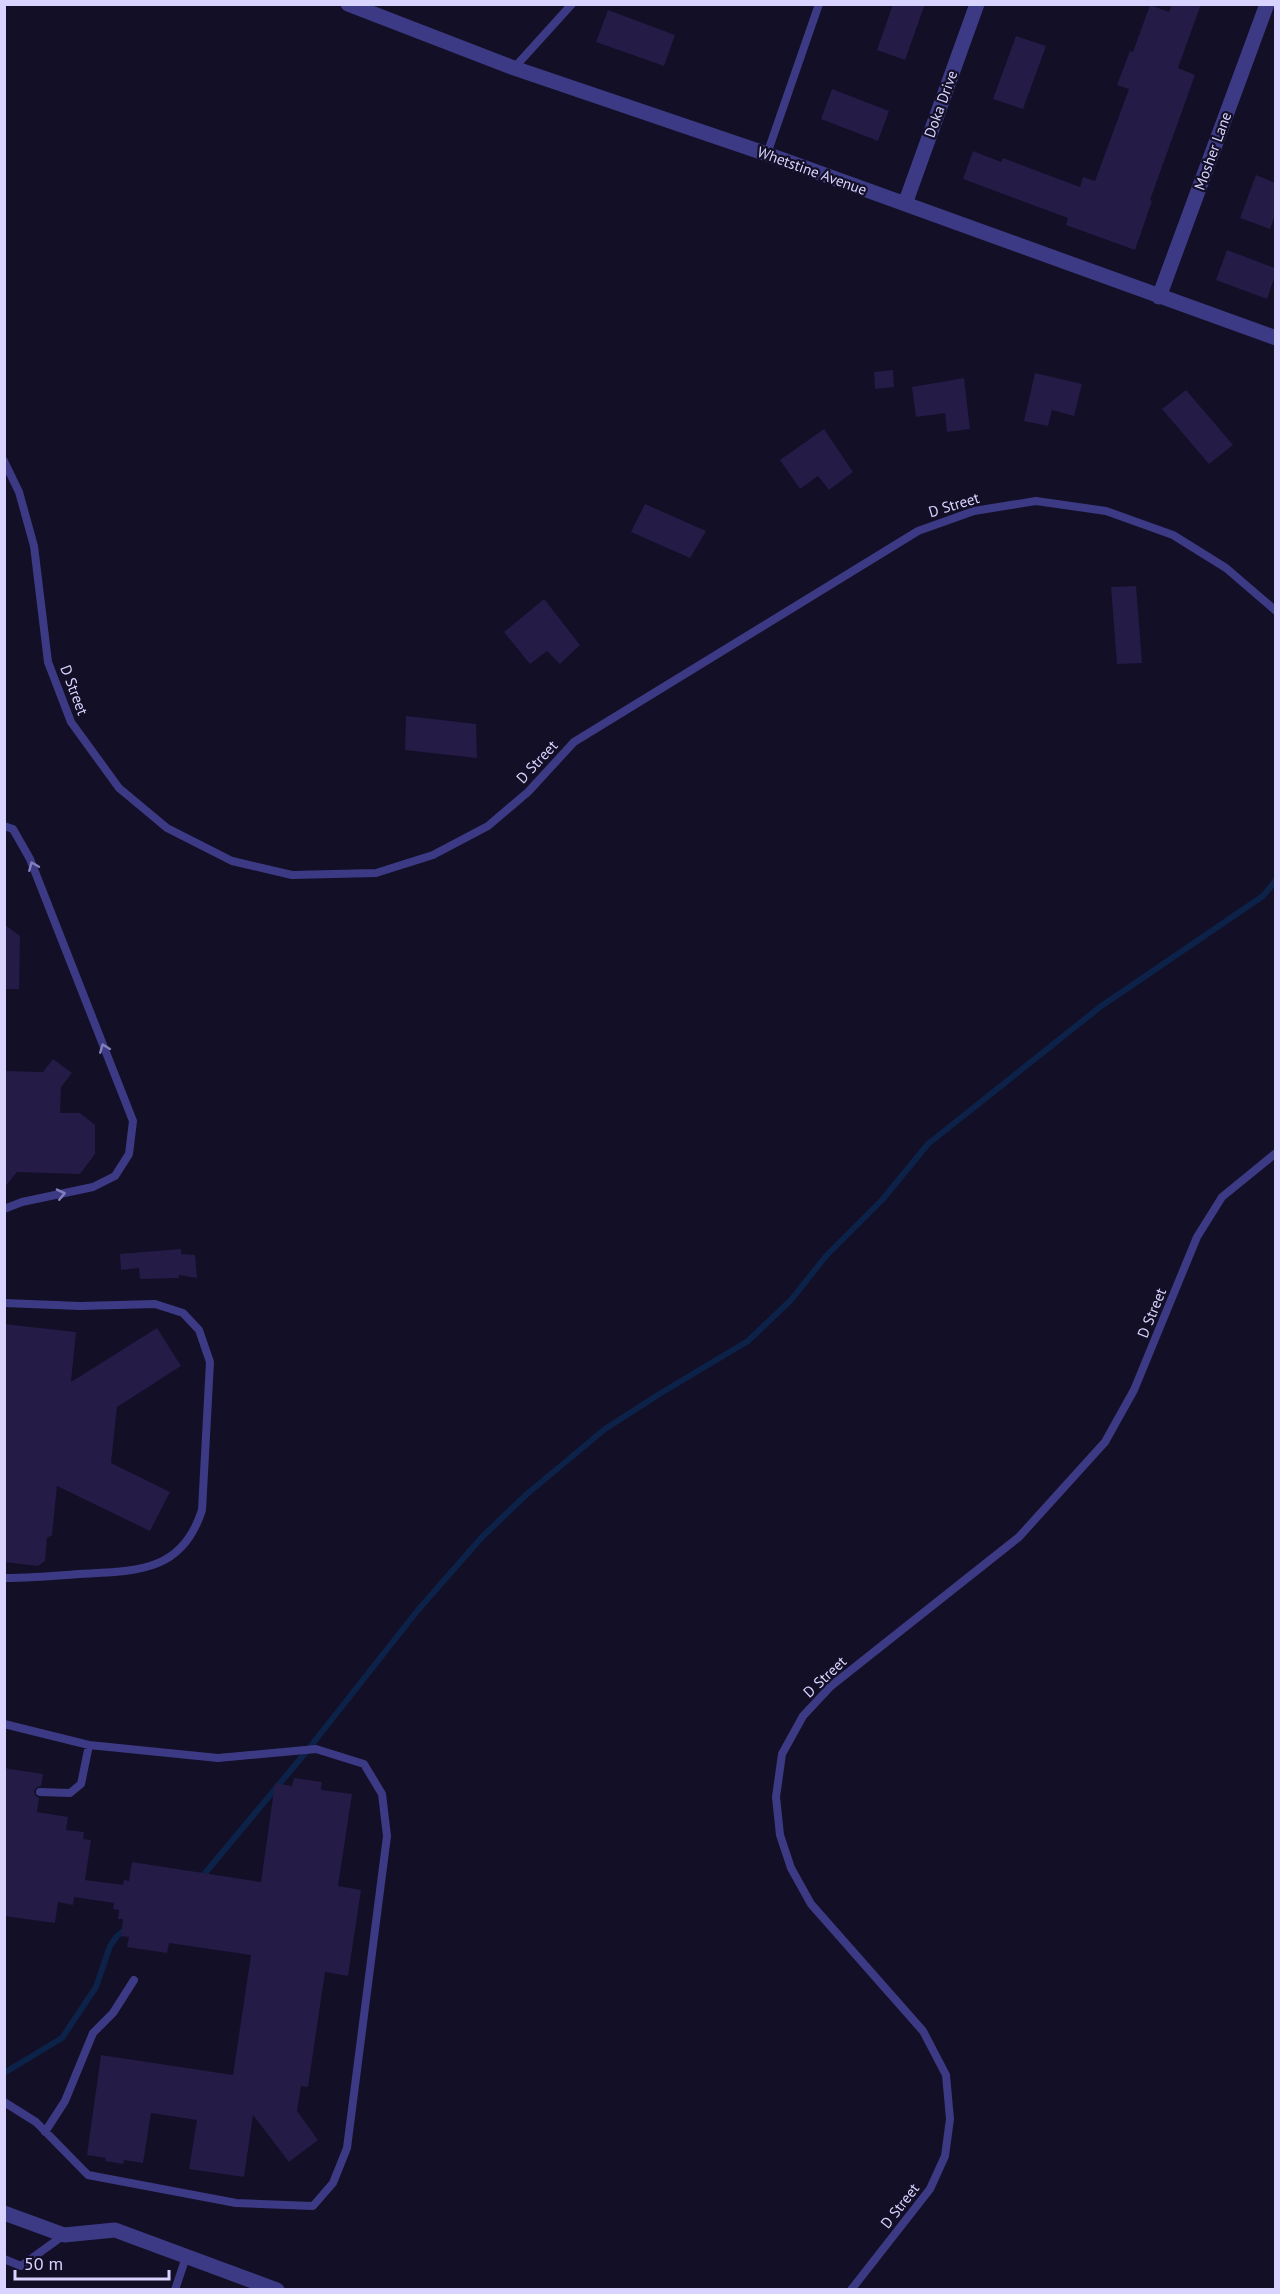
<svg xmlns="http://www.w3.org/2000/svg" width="1280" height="2294" viewBox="0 0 1280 2294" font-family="'PT Sans',sans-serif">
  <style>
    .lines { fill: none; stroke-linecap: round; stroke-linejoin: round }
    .stream { stroke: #0c2248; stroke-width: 6 }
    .building { fill: #241b47 }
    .lane { stroke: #3d3a85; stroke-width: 8 }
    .street { stroke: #3d3a85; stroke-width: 15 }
    .oneway { stroke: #837fbc }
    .labels { text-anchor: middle; stroke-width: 4.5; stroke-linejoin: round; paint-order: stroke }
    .street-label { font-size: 15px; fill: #d9d4ff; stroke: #130f26 }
  </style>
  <rect width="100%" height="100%" fill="#130f26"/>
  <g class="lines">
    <!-- stream -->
    <path class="stream" d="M201 1878 306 1752 418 1610 482 1537 527 1494 605 1429 661 1393 748 1341 791 1300 826 1256 882 1200 928 1144 1100 1007 1263 896 1276 880
      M4 2073 62 2038 96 1987 110 1946 117 1936 127 1928"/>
  </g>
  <!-- building -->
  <path class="building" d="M893 4H925L905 60 877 50Z
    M1172 4H1201L1178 68 1195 75 1150 200 1152 201 1135 250 1066 225 1068 218 963 179 973 151 1001 162 1003 158 1080 187 1083 177 1095 181 1129 89 1117 85 1130 51 1133 52 1150 5 1169 12Z
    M608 10 675 35 664 66 596 42Z
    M1016 36 1046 46 1023 109 993 99Z
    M832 89 889 111 878 141 821 119Z
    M1256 175 1275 183V215L1270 229 1240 218Z
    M1227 250 1275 268V275L1267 299 1216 280Z
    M893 370 894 387 875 389 874 372Z
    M1035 373 1082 384 1074 416 1052 410 1048 426 1024 421Z
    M964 378 970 429 947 432 945 413 916 417 912 387Z
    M1186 390 1233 445 1209 464 1162 409Z
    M824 429 853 472 829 490 818 476 800 489 780 460Z
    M645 504 706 531 690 558 631 532Z
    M1136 586 1142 663 1117 664 1111 587Z
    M544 599 580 645 560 664 547 651 530 664 504 632Z
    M406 716 476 724 477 758 405 750Z
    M4 924 20 936 19 989H4Z
    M53 1059 72 1073 61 1087 60 1113H80L95 1125V1154L80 1174 17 1172 4 1188V1071L43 1072Z
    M181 1249V1254L195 1255 197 1278 179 1275V1278L140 1279 139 1268 121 1270 120 1254Z
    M4 1324 76 1332 71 1382 157 1328 181 1366 117 1407 111 1463 170 1492 150 1531 57 1486 52 1535 47 1538 45 1561 38 1566 4 1562Z
    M4 1768 43 1774 41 1786 37 1787 34 1791 35 1795 39 1798 37 1812 68 1817 66 1830 84 1832 83 1839 91 1840 85 1880 123 1885 124 1880 129 1881 132 1862 261 1882 275 1783 292 1786 294 1778 322 1782 321 1790 352 1794 338 1886 361 1890 348 1976 325 1972 308 2087 301 2086 297 2111 318 2140 289 2162 253 2115 244 2177 189 2169 197 2120 151 2113 143 2163 124 2160 123 2164 105 2161 106 2158 87 2155 101 2055 233 2075 251 1955 169 1943 167 1953 127 1947 129 1937 121 1936 123 1919H118L119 1910 113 1909 114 1903 74 1897 73 1905 58 1902 55 1923 4 1916Z"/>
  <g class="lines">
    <!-- lane -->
    <path class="lane" d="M514 68 572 4
      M767 154 819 4
      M4 461 19 492 34 546 48 662 71 722 119 788 167 828 232 861 292 875 376 873 433 855 488 826 528 792 574 742 918 531 974 511 1036 501 1106 511 1173 535 1226 568 1276 611
      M4 826 13 829 30 859 133 1121 129 1154 115 1176 93 1187 22 1202 4 1209
      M4 1303 80 1306 155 1304 183 1313 199 1330 210 1362 202 1510C182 1573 136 1571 79 1574 54 1576 29 1578 4 1578
      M4 1724 89 1745 218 1758 316 1749 364 1764 382 1794 387 1836 347 2148 333 2183 313 2206 236 2203 88 2175 36 2122 4 2102
      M40 1792 70 1793 81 1784 89 1745
      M45 2132 65 2101 93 2033 113 2013 134 1980
      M4 2259 21 2266 64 2235
      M175 2290 186 2257
      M851 2290 930 2189 945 2156 950 2119 946 2075 923 2031 811 1904 791 1868 780 1835 776 1797 782 1754 803 1716 831 1686 1019 1537 1105 1442 1134 1390 1197 1237 1222 1197 1276 1153"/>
    <!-- street -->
    <path class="street" d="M348 4 514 68 767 154 1276 338
      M905 204 977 4
      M1159 297 1267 4
      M4 2213 64 2235 115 2230 277 2290"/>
  </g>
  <!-- one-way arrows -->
  <defs><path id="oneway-chevron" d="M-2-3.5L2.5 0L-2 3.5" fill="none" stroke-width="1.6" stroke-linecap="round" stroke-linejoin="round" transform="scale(1.5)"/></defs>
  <g class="oneway">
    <use href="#oneway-chevron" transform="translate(33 866) rotate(-112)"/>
    <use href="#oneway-chevron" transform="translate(104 1048) rotate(-111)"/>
    <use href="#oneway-chevron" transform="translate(61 1194) rotate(-13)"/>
  </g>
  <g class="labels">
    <!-- street labels -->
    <g class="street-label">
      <text transform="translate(941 104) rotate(-70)" y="5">Doka Drive</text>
      <text transform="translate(1213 151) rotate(-70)" y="5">Mosher Lane</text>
      <text transform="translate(812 171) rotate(20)" y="5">Whetstine Avenue</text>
      <text transform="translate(954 505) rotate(-17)" y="5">D Street</text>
      <text transform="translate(74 690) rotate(69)" y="5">D Street</text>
      <text transform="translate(537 762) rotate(-47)" y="5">D Street</text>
      <text transform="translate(1152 1313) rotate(-68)" y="5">D Street</text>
      <text transform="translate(825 1677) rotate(-43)" y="5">D Street</text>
      <text transform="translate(900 2206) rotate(-52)" y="5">D Street</text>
    </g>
  </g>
  <!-- border -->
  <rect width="1280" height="2294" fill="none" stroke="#d9d4ff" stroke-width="12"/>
  <!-- scale -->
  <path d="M15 2270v9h154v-9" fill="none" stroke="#d9d4ff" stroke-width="3"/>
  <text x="24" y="2270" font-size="18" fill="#d9d4ff" stroke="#130f26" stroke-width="4.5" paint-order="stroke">50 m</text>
</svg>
